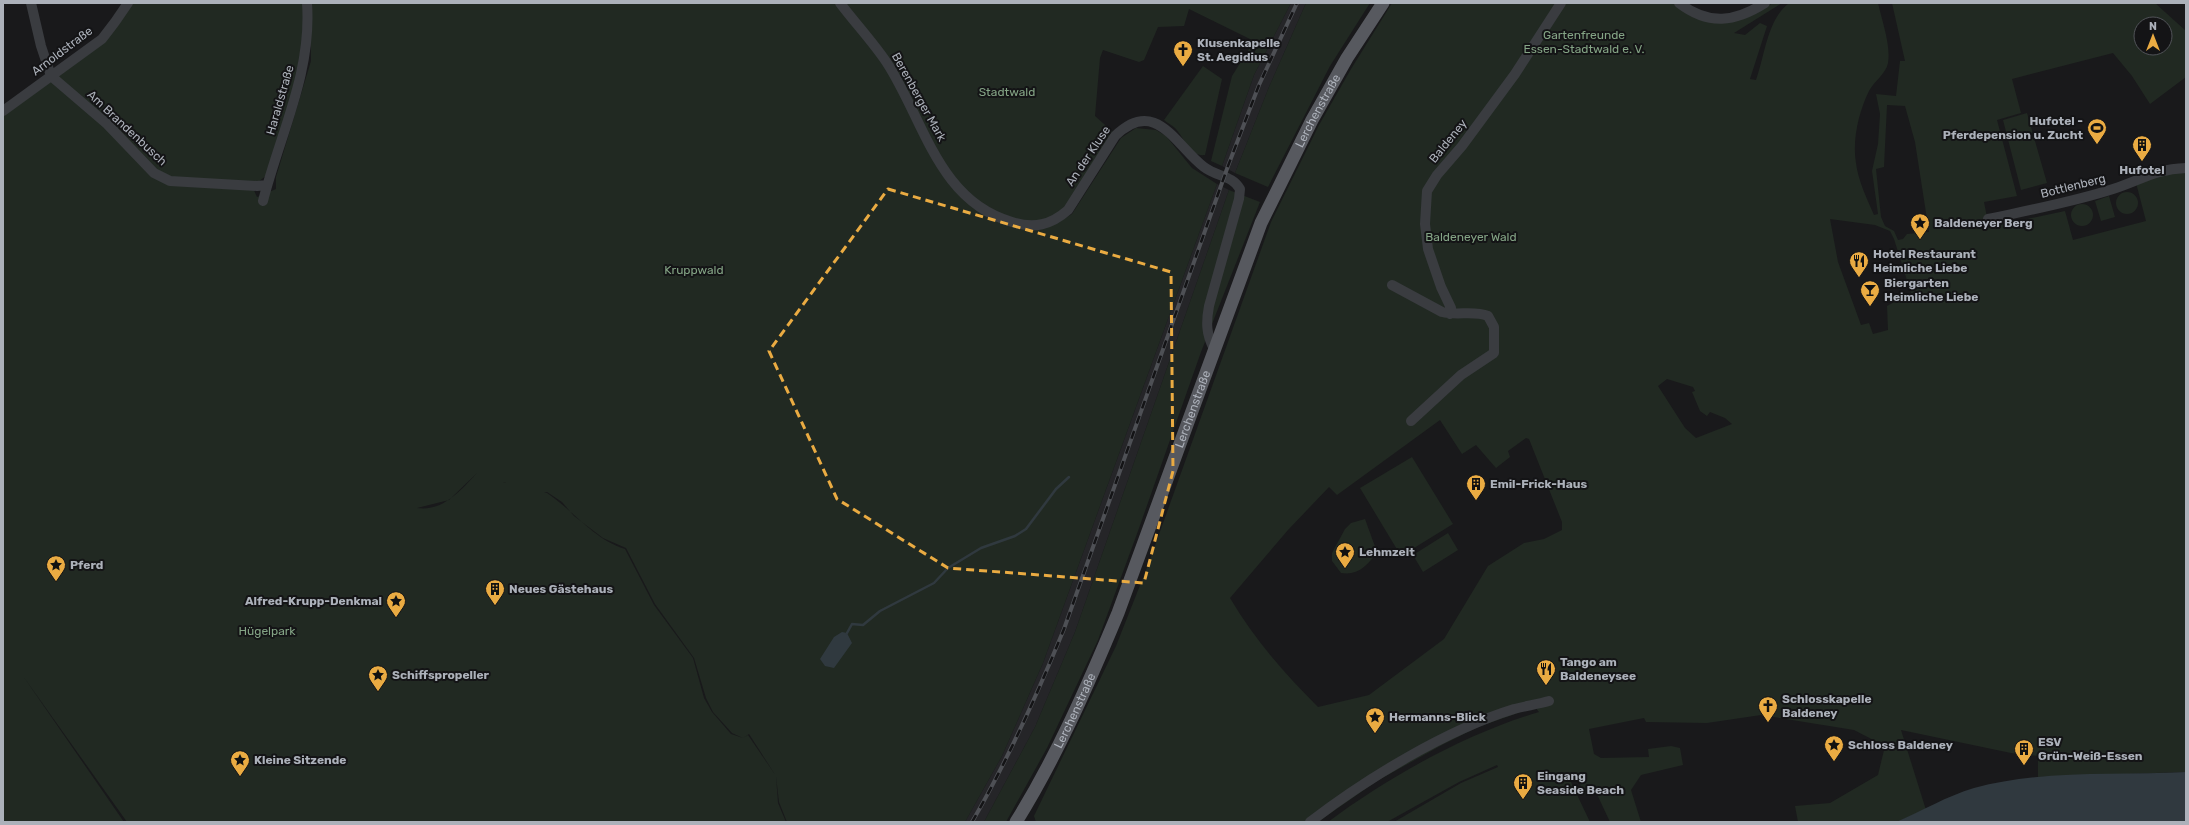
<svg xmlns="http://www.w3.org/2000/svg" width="2189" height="825" viewBox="0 0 2189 825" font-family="Rubik,sans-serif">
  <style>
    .built { fill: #252528 }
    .green { fill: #212922; fill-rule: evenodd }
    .water { fill: #30393f }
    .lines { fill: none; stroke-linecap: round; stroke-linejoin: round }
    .stream { stroke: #30393f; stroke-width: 2.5 }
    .minor { stroke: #3a3c40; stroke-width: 10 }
    .major { stroke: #57595f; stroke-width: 13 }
    .rail-casing { stroke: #4e5055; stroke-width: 4 }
    .rail { stroke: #141416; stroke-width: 2.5; stroke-dasharray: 8; stroke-linecap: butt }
    .marked { fill: none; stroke: #eaab42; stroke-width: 3; stroke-dasharray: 8 5; stroke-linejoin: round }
    .labels { text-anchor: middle; stroke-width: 4; stroke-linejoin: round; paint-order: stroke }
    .park-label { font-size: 12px; fill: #84a485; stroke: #141416 }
    .poi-label { font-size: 12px; font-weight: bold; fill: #acb1ba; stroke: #141416; text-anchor: start }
    .street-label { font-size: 12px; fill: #acb1ba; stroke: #141416 }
  </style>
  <rect width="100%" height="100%" fill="#19191b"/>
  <!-- built -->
  <path class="built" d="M1291 3H1306L1269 87 1235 173 1222 166 1254 75Z
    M1217 184 1229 190 1075 632 1035 727 984 822H965L1002 756 1043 663Z"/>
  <!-- green -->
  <path class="green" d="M132 3H303C306 63 284 118 267 175L258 182H250L257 197 276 189V177L311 61V3H839L885 64 948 182 1002 222 1057 223 1072 214 1121 138 1136 128 1156 130 1166 136 1192 168 1217 184 1043 663 1002 756 965 822H787L779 802 776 776 749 734 743 738 732 733 713 712 706 698 694 658 655 604 626 548 603 538 574 516 562 502 547 492 544 493H547C574 511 593 539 625 549L654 605 693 658 704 698 712 712 731 734 743 738 748 735 776 776 778 803 786 822H127L23 676 124 822H3V113L95 46 118 26ZM477 473 506 483 477 473C461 490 443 512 417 508L449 500Z
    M842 3H1291L1254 75 1222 166 1211 161 1232 76 1254 41 1189 9 1184 26 1158 27 1144 60 1139 62 1103 50 1100 58 1095 116 1113 132 1064 209 1052 219 1024 222 1005 217 975 199 951 176 889 60Z
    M1306 3H1370L1330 66 1268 187 1235 173 1269 87Z
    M1392 3H1677L1702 17 1761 10 1773 3H1782L1734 33 1745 35 1760 23 1767 26 1750 79 1756 80C1765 55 1767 20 1789 3H1878C1882 21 1891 45 1888 63 1886 74 1874 81 1869 91 1859 111 1852 140 1856 163 1858 180 1867 199 1874 215L1878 214 1872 171 1878 144 1880 114 1876 94 1896 96 1900 61H1905L1892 3H2155L2186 31V77L2150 104 2132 76 2113 53 2012 79 2021 113 1997 120 2017 196 1984 202 1989 227 2065 211 2073 240 2146 221 2135 179 2186 167V772L2038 777V756L2011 753 1901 730 1926 810 1896 822H1798L1795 806 1830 803 1878 775 1885 746 1854 730 1761 715 1707 723 1646 722 1644 718 1589 729 1594 754 1601 758 1649 757 1648 749 1671 746 1680 748 1683 765 1641 775 1631 790 1641 822H1610L1595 790 1585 795 1576 776 1570 780 1590 822H1394L1461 783 1498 767 1497 765 1459 782 1387 822H1328C1388 777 1467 733 1539 712L1535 707 1478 727 1442 745 1377 781 1318 822H1036L1034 816 1116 646 1148 565 1271 222 1319 125 1351 69ZM2141 24H2165V48H2141ZM1887 105 1905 106 1915 142 1929 232 1907 234 1903 239 1898 240 1894 231 1885 226 1881 217 1876 169 1884 167ZM1830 219 1875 225 1890 231 1894 239 1911 293 1887 306 1888 330 1873 334 1869 323 1861 325 1838 262ZM1667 379 1693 387 1695 391 1692 392 1700 411 1707 416 1710 412 1725 418 1732 424 1696 438 1685 428 1658 386ZM1440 420 1462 454 1476 445 1496 468 1510 457 1508 451 1526 438 1529 439 1562 522V530L1544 539 1524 543 1488 566 1444 639 1369 695 1318 707C1285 674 1254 639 1230 598L1288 530 1329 487 1337 495Z
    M1203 66 1222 79 1205 155C1189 157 1184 137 1175 128 1172 125 1167 123 1164 120Z
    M2027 113 2047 183 2021 190 2003 120Z
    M1229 190 1260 202 1201 352 1138 531 1098 640 1047 748 1006 822H984L1035 727 1075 632Z
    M2116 203a11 11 0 1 1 22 0a11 11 0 1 1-22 0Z
    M2109 196 2115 217 2101 221 2095 201Z
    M2071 215a11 11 0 1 1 22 0a11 11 0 1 1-22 0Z
    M1412 457 1453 524 1401 556 1360 488Z
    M1365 519 1377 552C1368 565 1358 576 1341 573L1332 561V553L1345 529 1351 523Z
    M1448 533 1458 550 1423 572 1413 555Z"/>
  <!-- water -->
  <path class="water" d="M842 632 847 633 852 643 834 668 825 666 820 659 834 637Z
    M2186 772V822H1896C1922 811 1947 796 1974 788 2042 769 2116 776 2186 772Z"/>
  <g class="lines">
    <!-- stream -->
    <path class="stream" d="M847 633 852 624 863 625 880 611 934 583 948 568 981 548 1015 536 1026 529 1056 489 1069 477"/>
    <!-- minor -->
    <path class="minor" d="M31 3 41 46 51 76 107 124 154 173 170 181 257 186 267 185
      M840 3C855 23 873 42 887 63 924 120 938 201 1012 222 1034 229 1051 225 1068 210L1115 136C1156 96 1176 146 1204 167 1217 177 1232 175 1240 189L1239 199 1209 306C1206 322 1206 334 1214 349
      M1679 3C1709 26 1735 22 1765 3
      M3 111 102 39 115 22 128 3
      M263 201C280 134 312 73 307 3
      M1988 219C2030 210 2073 202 2113 189 2141 180 2155 169 2186 168
      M1392 285 1442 312C1458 316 1473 310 1488 316L1494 327V353L1461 375 1411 421
      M1450 314 1451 308 1441 287 1428 249 1425 224 1427 191 1437 175 1462 146 1515 74 1561 3
      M1310 822C1366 779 1446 730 1514 709 1526 706 1538 704 1549 701"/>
    <!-- major -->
    <path class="major" id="s1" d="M1016 822C1057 756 1088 685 1118 613L1261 223 1312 120 1347 58 1383 3"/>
    <defs>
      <path id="rail" d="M972 822C1008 760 1037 695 1064 629L1228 166 1259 85 1297 3"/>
    </defs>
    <!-- rail casing -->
    <use href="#rail" class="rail-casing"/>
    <!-- rail -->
    <use href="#rail" class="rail"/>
  </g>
  <!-- marked area -->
  <path class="marked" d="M888 189 1171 272 1173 471 1144 583 948 568 837 499 769 351Z"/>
  <!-- icons -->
  <defs>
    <symbol id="church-pin" viewBox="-11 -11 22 30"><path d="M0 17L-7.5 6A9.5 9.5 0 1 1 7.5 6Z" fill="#eaab42" stroke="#141416"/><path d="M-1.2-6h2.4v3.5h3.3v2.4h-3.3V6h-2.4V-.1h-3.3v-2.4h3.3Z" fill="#111"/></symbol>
    <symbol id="stadium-pin" viewBox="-11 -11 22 30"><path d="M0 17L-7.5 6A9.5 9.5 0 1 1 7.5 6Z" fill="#eaab42" stroke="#141416"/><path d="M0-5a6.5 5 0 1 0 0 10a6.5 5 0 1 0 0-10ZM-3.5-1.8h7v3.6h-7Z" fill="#111"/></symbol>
    <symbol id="building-pin" viewBox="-11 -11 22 30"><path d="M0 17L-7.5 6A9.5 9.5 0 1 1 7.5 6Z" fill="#eaab42" stroke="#141416"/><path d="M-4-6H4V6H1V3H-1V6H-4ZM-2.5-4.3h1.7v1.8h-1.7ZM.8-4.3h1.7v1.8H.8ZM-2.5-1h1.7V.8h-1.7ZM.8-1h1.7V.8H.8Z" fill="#111"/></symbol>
    <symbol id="sight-pin" viewBox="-11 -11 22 30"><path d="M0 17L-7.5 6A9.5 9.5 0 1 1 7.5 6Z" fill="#eaab42" stroke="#141416"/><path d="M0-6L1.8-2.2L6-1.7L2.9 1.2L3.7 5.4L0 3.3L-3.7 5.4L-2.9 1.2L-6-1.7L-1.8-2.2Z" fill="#111"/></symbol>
    <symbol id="restaurant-pin" viewBox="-11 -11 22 30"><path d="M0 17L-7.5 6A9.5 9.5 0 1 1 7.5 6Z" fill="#eaab42" stroke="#141416"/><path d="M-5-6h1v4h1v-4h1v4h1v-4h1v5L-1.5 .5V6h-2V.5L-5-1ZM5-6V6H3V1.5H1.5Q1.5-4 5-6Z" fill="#111"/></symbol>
    <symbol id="bar-pin" viewBox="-11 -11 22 30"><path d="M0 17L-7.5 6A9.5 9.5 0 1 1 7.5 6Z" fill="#eaab42" stroke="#141416"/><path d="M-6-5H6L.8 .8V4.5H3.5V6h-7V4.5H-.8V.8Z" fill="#111"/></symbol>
  </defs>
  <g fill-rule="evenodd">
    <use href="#church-pin" x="1172" y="39" width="22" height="30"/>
    <use href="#stadium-pin" x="2086" y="117" width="22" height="30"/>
    <use href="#building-pin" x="2131" y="134" width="22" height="30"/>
    <use href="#sight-pin" x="1909" y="212" width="22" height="30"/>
    <use href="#restaurant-pin" x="1848" y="250" width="22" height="30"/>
    <use href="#bar-pin" x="1859" y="279" width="22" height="30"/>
    <use href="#building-pin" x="1465" y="473" width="22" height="30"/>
    <use href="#sight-pin" x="1334" y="541" width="22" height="30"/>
    <use href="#sight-pin" x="45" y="554" width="22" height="30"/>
    <use href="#building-pin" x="484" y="578" width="22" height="30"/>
    <use href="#sight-pin" x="385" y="590" width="22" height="30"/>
    <use href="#restaurant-pin" x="1535" y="658" width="22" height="30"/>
    <use href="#sight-pin" x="367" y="664" width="22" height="30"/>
    <use href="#church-pin" x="1757" y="695" width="22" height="30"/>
    <use href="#sight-pin" x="1364" y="706" width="22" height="30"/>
    <use href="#sight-pin" x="1823" y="734" width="22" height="30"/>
    <use href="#building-pin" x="2013" y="738" width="22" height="30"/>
    <use href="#sight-pin" x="229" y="749" width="22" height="30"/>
    <use href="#building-pin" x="1512" y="772" width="22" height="30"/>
  </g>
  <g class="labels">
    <!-- park labels -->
    <g class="park-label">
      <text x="1584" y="39">Gartenfreunde<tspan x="1584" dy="14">Essen-Stadtwald e. V.</tspan></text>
      <text x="1007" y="96">Stadtwald</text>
      <text x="1471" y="241">Baldeneyer Wald</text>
      <text x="694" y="274">Kruppwald</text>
      <text x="267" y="635">Hügelpark</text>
    </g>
    <!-- poi labels -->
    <g class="poi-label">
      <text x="1197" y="47">Klusenkapelle<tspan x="1197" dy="14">St. Aegidius</tspan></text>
      <text x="2083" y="125" text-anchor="end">Hufotel -<tspan x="2083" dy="14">Pferdepension u. Zucht</tspan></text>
      <text x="2142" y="174" text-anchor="middle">Hufotel</text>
      <text x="1934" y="227">Baldeneyer Berg</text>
      <text x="1873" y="258">Hotel Restaurant<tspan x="1873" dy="14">Heimliche Liebe</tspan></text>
      <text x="1884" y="287">Biergarten<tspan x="1884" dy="14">Heimliche Liebe</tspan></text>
      <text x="1490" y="488">Emil-Frick-Haus</text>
      <text x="1359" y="556">Lehmzelt</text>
      <text x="70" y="569">Pferd</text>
      <text x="509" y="593">Neues Gästehaus</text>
      <text x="382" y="605" text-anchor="end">Alfred-Krupp-Denkmal</text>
      <text x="1560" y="666">Tango am<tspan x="1560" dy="14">Baldeneysee</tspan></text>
      <text x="392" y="679">Schiffspropeller</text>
      <text x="1782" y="703">Schlosskapelle<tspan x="1782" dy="14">Baldeney</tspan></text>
      <text x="1389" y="721">Hermanns-Blick</text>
      <text x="2038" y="746">ESV<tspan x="2038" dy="14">Grün-Weiß-Essen</tspan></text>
      <text x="1848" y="749">Schloss Baldeney</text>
      <text x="254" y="764">Kleine Sitzende</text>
      <text x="1537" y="780">Eingang<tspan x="1537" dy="14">Seaside Beach</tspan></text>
    </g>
    <!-- street labels -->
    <g class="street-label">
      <text transform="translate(62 51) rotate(-37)" y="4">Arnoldstraße</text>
      <text transform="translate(919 97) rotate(61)" y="4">Berenberger Mark</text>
      <text transform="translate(280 100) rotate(-74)" y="4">Haraldstraße</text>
      <text dy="4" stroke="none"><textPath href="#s1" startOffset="774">Lerchenstraße</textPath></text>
      <text transform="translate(127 128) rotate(43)" y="4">Am Brandenbusch</text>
      <text transform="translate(1448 141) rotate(-51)" y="4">Baldeney</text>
      <text transform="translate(1088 156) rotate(-56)" y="4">An der Kluse</text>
      <text transform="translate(2073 186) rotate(-14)" y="4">Bottlenberg</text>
      <text dy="4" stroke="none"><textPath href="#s1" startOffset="450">Lerchenstraße</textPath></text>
      <text dy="4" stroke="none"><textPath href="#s1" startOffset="126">Lerchenstraße</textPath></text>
    </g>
  </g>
  <!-- border -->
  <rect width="2189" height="825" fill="none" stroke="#acb1ba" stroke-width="8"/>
  <!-- north arrow -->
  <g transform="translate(2153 36)"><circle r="19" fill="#141416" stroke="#515358"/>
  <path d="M0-3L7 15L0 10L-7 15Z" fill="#eaab42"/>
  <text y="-6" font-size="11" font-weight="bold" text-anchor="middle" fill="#acb1ba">N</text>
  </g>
</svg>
